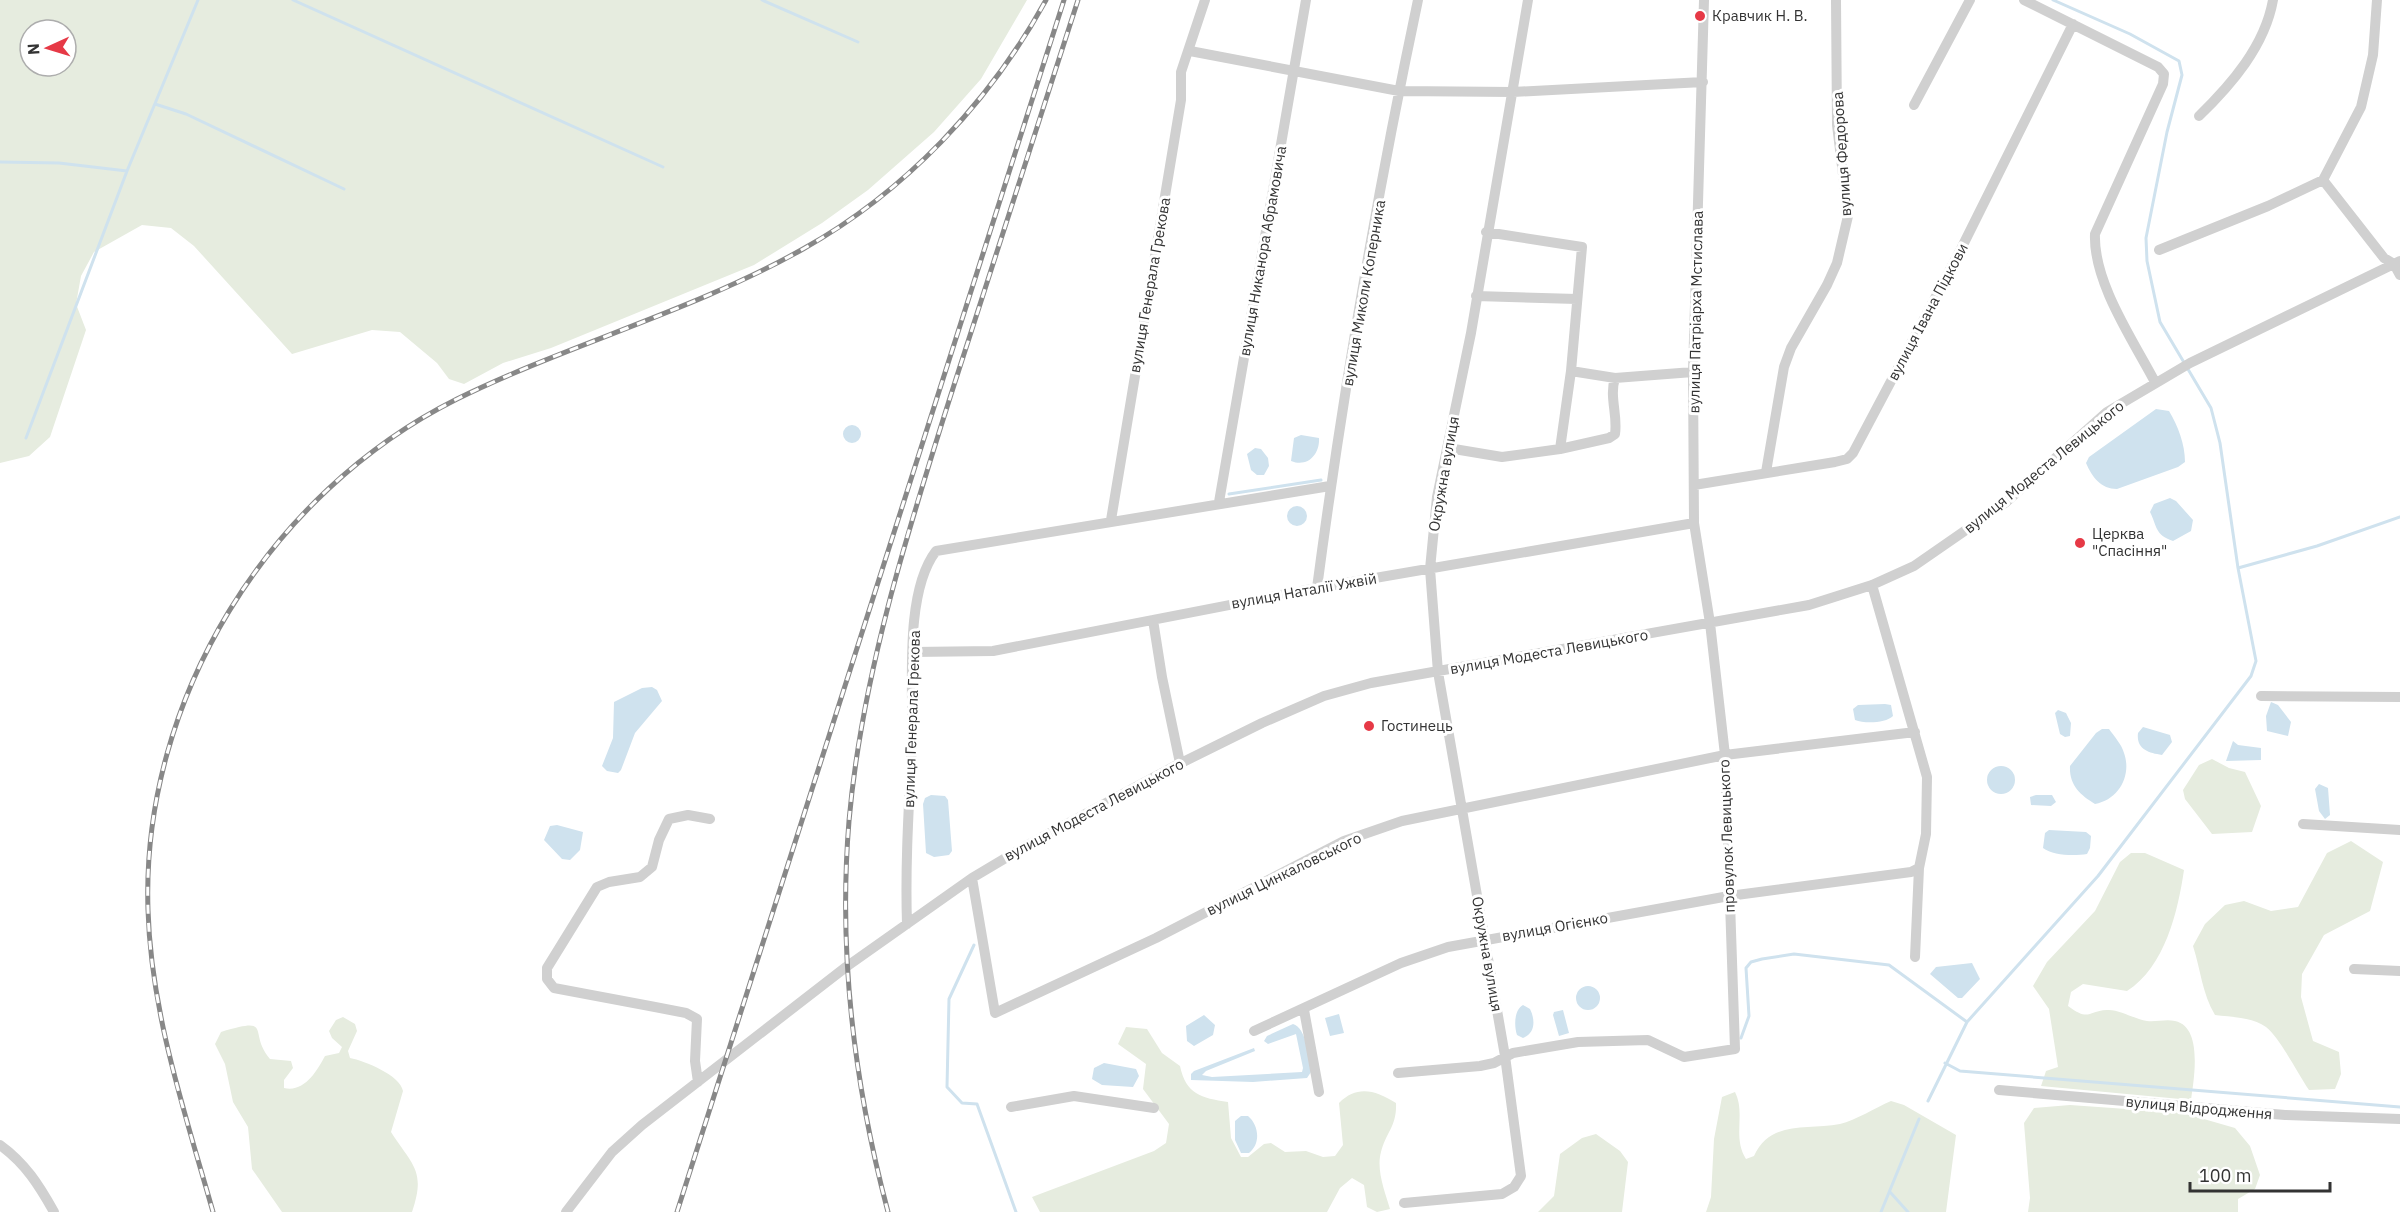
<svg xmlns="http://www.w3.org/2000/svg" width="2400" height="1212" viewBox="0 0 2400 1212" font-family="'IBM Plex Sans',sans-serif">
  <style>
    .green { fill: #e6ecdf; fill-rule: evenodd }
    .water { fill: #cfe2ee }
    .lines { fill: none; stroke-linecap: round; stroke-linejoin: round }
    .stream { stroke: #cfe2ee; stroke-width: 3 }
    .street { stroke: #d0d0d0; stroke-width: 10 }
    .rail-casing { stroke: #888; stroke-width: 5 }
    .rail { stroke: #fff; stroke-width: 3; stroke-dasharray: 9; stroke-linecap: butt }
    .poi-dot { fill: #e63946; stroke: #fff; stroke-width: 2 }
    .labels { text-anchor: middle; stroke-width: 6; stroke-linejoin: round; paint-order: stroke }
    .poi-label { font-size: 15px; fill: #333; stroke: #fff; text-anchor: start }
    .street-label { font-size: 15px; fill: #333; stroke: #fff }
  </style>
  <rect width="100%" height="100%" fill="#fff"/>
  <!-- green -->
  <path class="green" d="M0 0H1027L981 79 934 132 868 190 822 223 754 265 551 348 503 363 464 384 449 379 437 363 400 332 372 330 292 354 194 246 171 228 142 225 94 252 81 276 76 304 86 330 50 437 29 456 0 463ZM30 30H66V66H30Z
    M2212 759 2229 768 2245 772 2261 806 2252 832 2212 834 2185 799 2183 790 2199 765Z
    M2351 841 2383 862 2370 911 2324 935 2302 974 2301 997 2313 1041 2339 1052 2341 1074 2335 1089 2309 1090C2298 1074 2280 1038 2266 1027 2252 1017 2231 1017 2215 1015 2202 993 2201 971 2193 946L2205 924 2225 905 2244 901 2271 911 2298 907 2327 853Z
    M2131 853H2145L2184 870C2178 911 2165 967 2127 991L2083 984 2071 992 2068 1006C2090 1022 2087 1011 2107 1010 2119 1009 2134 1019 2147 1021 2156 1022 2166 1019 2175 1021 2203 1027 2194 1079 2191 1100L2041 1086 2046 1071 2058 1067 2049 1009 2033 986 2047 962 2095 911 2120 862Z
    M343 1017 355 1024 357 1031 348 1051 350 1058C365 1061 400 1075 403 1091L391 1132C413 1166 426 1171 412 1212H282L252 1169 248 1127 233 1102 225 1064 215 1044 221 1032C275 1016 247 1032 270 1059L291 1061 293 1068 284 1080V1088C304 1093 317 1071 325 1056L339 1053 342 1047 332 1038 329 1031 336 1020Z
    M1126 1027 1147 1029 1162 1053 1180 1066C1186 1094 1201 1098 1228 1102L1231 1138 1241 1157H1248L1264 1144 1271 1143 1285 1152 1306 1151 1323 1157 1335 1156 1343 1145 1339 1103C1357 1085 1375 1090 1396 1103 1397 1126 1386 1132 1381 1152 1376 1170 1385 1192 1390 1209L1377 1212 1367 1207 1364 1185 1352 1178 1340 1188 1327 1212H1040L1032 1197 1154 1151 1166 1143 1169 1124 1143 1089 1146 1064 1118 1044Z
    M1735 1092C1746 1114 1732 1137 1746 1159L1754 1156C1770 1120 1807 1130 1840 1124 1856 1120 1875 1108 1891 1101L1904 1105 1956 1135 1946 1212H1706L1711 1197 1714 1139 1722 1097Z
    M2070 1105 2183 1113 2235 1128 2250 1146 2260 1175 2255 1189 2238 1199V1212H2028L2030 1198 2024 1123 2034 1108Z
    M1596 1134 1620 1151 1628 1162 1622 1212H1538L1554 1196 1560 1154 1582 1138Z"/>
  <!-- water -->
  <path class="water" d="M2156 409 2169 411C2178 426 2185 444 2185 462L2178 467 2117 489C2101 489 2092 477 2086 463L2089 457Z
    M843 434a9 9 0 1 1 18 0a9 9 0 1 1-18 0Z
    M1301 435 1319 438C1320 454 1308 468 1291 461L1294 438Z
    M1255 448 1261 449 1268 458 1269 466 1264 475H1257L1251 470 1247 454Z
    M2170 498 2176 501 2193 520 2191 531 2173 541C2155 535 2157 526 2150 512L2154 504Z
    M1287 516a10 10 0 1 1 20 0a10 10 0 1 1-20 0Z
    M652 687 657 690 662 701 635 733 621 770 618 773 607 771 602 766 613 738 614 702 642 688Z
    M2271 702 2278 705 2291 722 2288 736 2267 731 2266 716Z
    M1885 704 1891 705 1893 716C1886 723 1865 724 1855 720L1853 709 1858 705Z
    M2058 710 2066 713 2071 723 2070 736 2065 737 2060 734 2055 713Z
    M2143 727 2170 735 2172 742 2162 755C2148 753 2136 749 2138 733Z
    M2102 729H2109C2114 736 2122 745 2124 753 2132 775 2119 800 2095 804 2080 795 2069 785 2070 766L2096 733Z
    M2233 741 2238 745 2261 748V760L2226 761Z
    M1987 780a14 14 0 1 1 28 0a14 14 0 1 1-28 0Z
    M2319 784 2328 788 2330 815 2325 819 2319 811 2315 789Z
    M931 795 945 796 948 800 952 851 949 855 934 857 926 853 923 804 925 798Z
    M2036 795H2052L2056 802 2051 806 2031 805 2030 797Z
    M557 825 583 832 580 850 570 860 562 859 544 840 550 826Z
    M2049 830 2086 832 2091 836 2090 848 2087 854C2075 856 2053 856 2043 848L2045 833Z
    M1972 963 1980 979 1962 998H1958L1930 974 1936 967Z
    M1576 998a12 12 0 1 1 24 0a12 12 0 1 1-24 0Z
    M1523 1005 1530 1009C1535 1019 1536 1033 1523 1038L1517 1035C1514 1026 1514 1010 1523 1005Z
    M1563 1010 1569 1033 1559 1036 1553 1015 1554 1012Z
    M1339 1014 1344 1033 1330 1036 1325 1018Z
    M1204 1015 1215 1025 1213 1035 1194 1046 1187 1041 1186 1026Z
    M1293 1024C1306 1027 1310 1060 1311 1072L1307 1078 1253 1082 1191 1080V1074L1194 1071 1254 1048 1255 1051 1206 1071 1202 1075 1212 1077 1302 1072 1303 1068 1296 1034 1268 1044 1264 1041 1267 1036Z
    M1104 1063 1136 1069 1139 1076 1133 1087 1102 1085 1092 1079 1094 1068Z
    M1241 1116H1248C1259 1125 1261 1144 1249 1153H1241L1235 1140V1121Z"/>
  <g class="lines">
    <!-- stream -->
    <path class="stream" d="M293 0 663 167
      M762 0 858 42
      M2053 0 2130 34 2179 61 2182 75 2167 132 2146 238 2147 261 2160 322 2211 408 2220 443 2238 568 2317 546 2400 517
      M155 104 186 114 344 189
      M0 162 59 163 127 171
      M26 438 127 171 198 0
      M1229 494 1321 480
      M974 945 949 999 947 1087 962 1103 977 1104 1016 1212
      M1741 1038 1749 1016 1746 968 1751 962 1762 959 1794 954 1889 965 1967 1022
      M1945 1063 1960 1071 2400 1107
      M1928 1101 1967 1022 2098 876 2251 676 2256 661 2238 568
      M1890 1192 1908 1212
      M1881 1212 1919 1119"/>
    <!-- street -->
    <path class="street" d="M2024 0 2158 67 2164 74 2163 84 2095 234C2093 282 2133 340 2155 382
      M1190 51 1399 91 1513 92 1703 82
      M1914 105 1970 0
      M2199 116C2231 85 2265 46 2273 0
      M2323 180 2384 258 2394 264 2400 275
      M1486 232 1582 247 1571 371
      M2159 250 2268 206 2323 180 2361 107 2373 55 2377 0
      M1476 296 1577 299
      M1448 448 1502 457 1560 449 1571 371 1615 378 1693 372
      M1560 449 1609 438 1615 434C1618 415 1609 397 1615 378
      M1766 472 1784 367 1791 348 1827 285 1837 263 1848 216 1837 125 1836 0
      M1694 485 1835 462 1847 459 1853 453 1961 249 2073 24
      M1219 502 1306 0
      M1111 520 1181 100V72L1205 0
      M1317 588C1343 391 1377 194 1418 0
      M1153 620 1162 677 1180 763
      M913 652 993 651 1317 588 1694 523
      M2261 696 2400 697
      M2303 824 2400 830
      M972 878 995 1013 1156 938 1344 841 1402 821 1725 755 1915 732
      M907 924C905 864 909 804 912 744 914 692 903 594 936 551L1330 486
      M1915 957 1919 868
      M2354 969 2400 971
      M1304 1010 1319 1092
      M1254 1031 1401 963 1448 947 1729 896 1911 872 1919 868 1926 834 1927 777 1872 585
      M1398 1073 1480 1066 1494 1063 1513 1053 1578 1042 1648 1040 1684 1057 1735 1049 1725 755 1710 623 1694 523 1693 372 1704 0
      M698 1082 695 1061 697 1019 686 1013 655 1007 554 988 547 979V968L597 887 609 882 640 877 652 867 659 840 669 819 688 815 710 819
      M1999 1090 2285 1115 2400 1119
      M1011 1107 1074 1096 1154 1108
      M0 1145C25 1163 39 1185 54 1212
      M1404 1203 1502 1194 1514 1187 1521 1176 1505 1056 1438 672 1430 569 1437 497 1471 333 1528 0
      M566 1212 612 1152 642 1125 846 967 972 878 1024 847 1175 766 1262 723 1324 696 1371 683 1809 605 1872 585 1914 566 2005 503 2107 412 2190 363 2400 261"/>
    <defs>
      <path id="rail" d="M213 1212C185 1113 151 1013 148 910 141 699 269 493 457 399 569 344 693 311 803 249 905 192 990 102 1046 0
        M677 1212 1064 0
        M888 1212C854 1084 838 954 849 821 862 672 910 524 955 382 996 255 1037 127 1078 0"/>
    </defs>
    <!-- rail casing -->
    <use href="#rail" class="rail-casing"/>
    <!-- rail -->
    <use href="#rail" class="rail"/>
  </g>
  <!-- markers -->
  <g class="poi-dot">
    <circle cx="1700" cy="16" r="6"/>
    <circle cx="2080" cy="543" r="6"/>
    <circle cx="1369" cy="726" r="6"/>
  </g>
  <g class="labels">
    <!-- poi labels -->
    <g class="poi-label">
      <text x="1712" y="21">Кравчик Н. В.</text>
      <text x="2092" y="539">Церква<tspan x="2092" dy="17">"Спасіння"</tspan></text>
      <text x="1381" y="731">Гостинець</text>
    </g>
    <!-- street labels -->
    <g class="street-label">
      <text transform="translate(1842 154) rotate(-94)" y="5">вулиця Федорова</text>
      <text transform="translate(1263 251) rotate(-80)" y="5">вулиця Никанора Абрамовича</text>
      <text transform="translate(1150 285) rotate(-80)" y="5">вулиця Генерала Грекова</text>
      <text transform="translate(1364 293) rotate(-80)" y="5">вулиця Миколи Коперника</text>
      <text transform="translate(1696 312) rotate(-89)" y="5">вулиця Патріарха Мстислава</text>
      <text transform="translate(1928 312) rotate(-62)" y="5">вулиця Івана Підкови</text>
      <text transform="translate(2044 467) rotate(-39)" y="5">вулиця Модеста Левицького</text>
      <text transform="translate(1444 474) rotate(-80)" y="5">Окружна вулиця</text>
      <text transform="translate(1304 591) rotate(-10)" y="5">вулиця Наталії Ужвій</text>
      <text transform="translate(1549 652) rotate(-10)" y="5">вулиця Модеста Левицького</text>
      <text transform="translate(912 719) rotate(-88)" y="5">вулиця Генерала Грекова</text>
      <text transform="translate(1094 810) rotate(-28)" y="5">вулиця Модеста Левицького</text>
      <text transform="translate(1727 836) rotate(-92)" y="5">провулок Левицького</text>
      <text transform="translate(1284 874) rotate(-26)" y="5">вулиця Цинкаловського</text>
      <text transform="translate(1555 927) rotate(-10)" y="5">вулиця Огієнко</text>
      <text transform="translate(1487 954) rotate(80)" y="5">Окружна вулиця</text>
      <text transform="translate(2199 1108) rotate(5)" y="5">вулиця Відродження</text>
    </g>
  </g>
  <!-- north arrow -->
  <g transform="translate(48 48) rotate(266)"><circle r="28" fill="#ffffff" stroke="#adadad" stroke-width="1.5"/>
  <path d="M0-4.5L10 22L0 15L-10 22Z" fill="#e63946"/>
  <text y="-9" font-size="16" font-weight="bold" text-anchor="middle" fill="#333333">N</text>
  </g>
  <!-- scale -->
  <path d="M2190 1182v9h140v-9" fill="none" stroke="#333333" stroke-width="3"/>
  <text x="2199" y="1182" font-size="18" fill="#333333" stroke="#ffffff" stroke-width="4.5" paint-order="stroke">100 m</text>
</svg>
